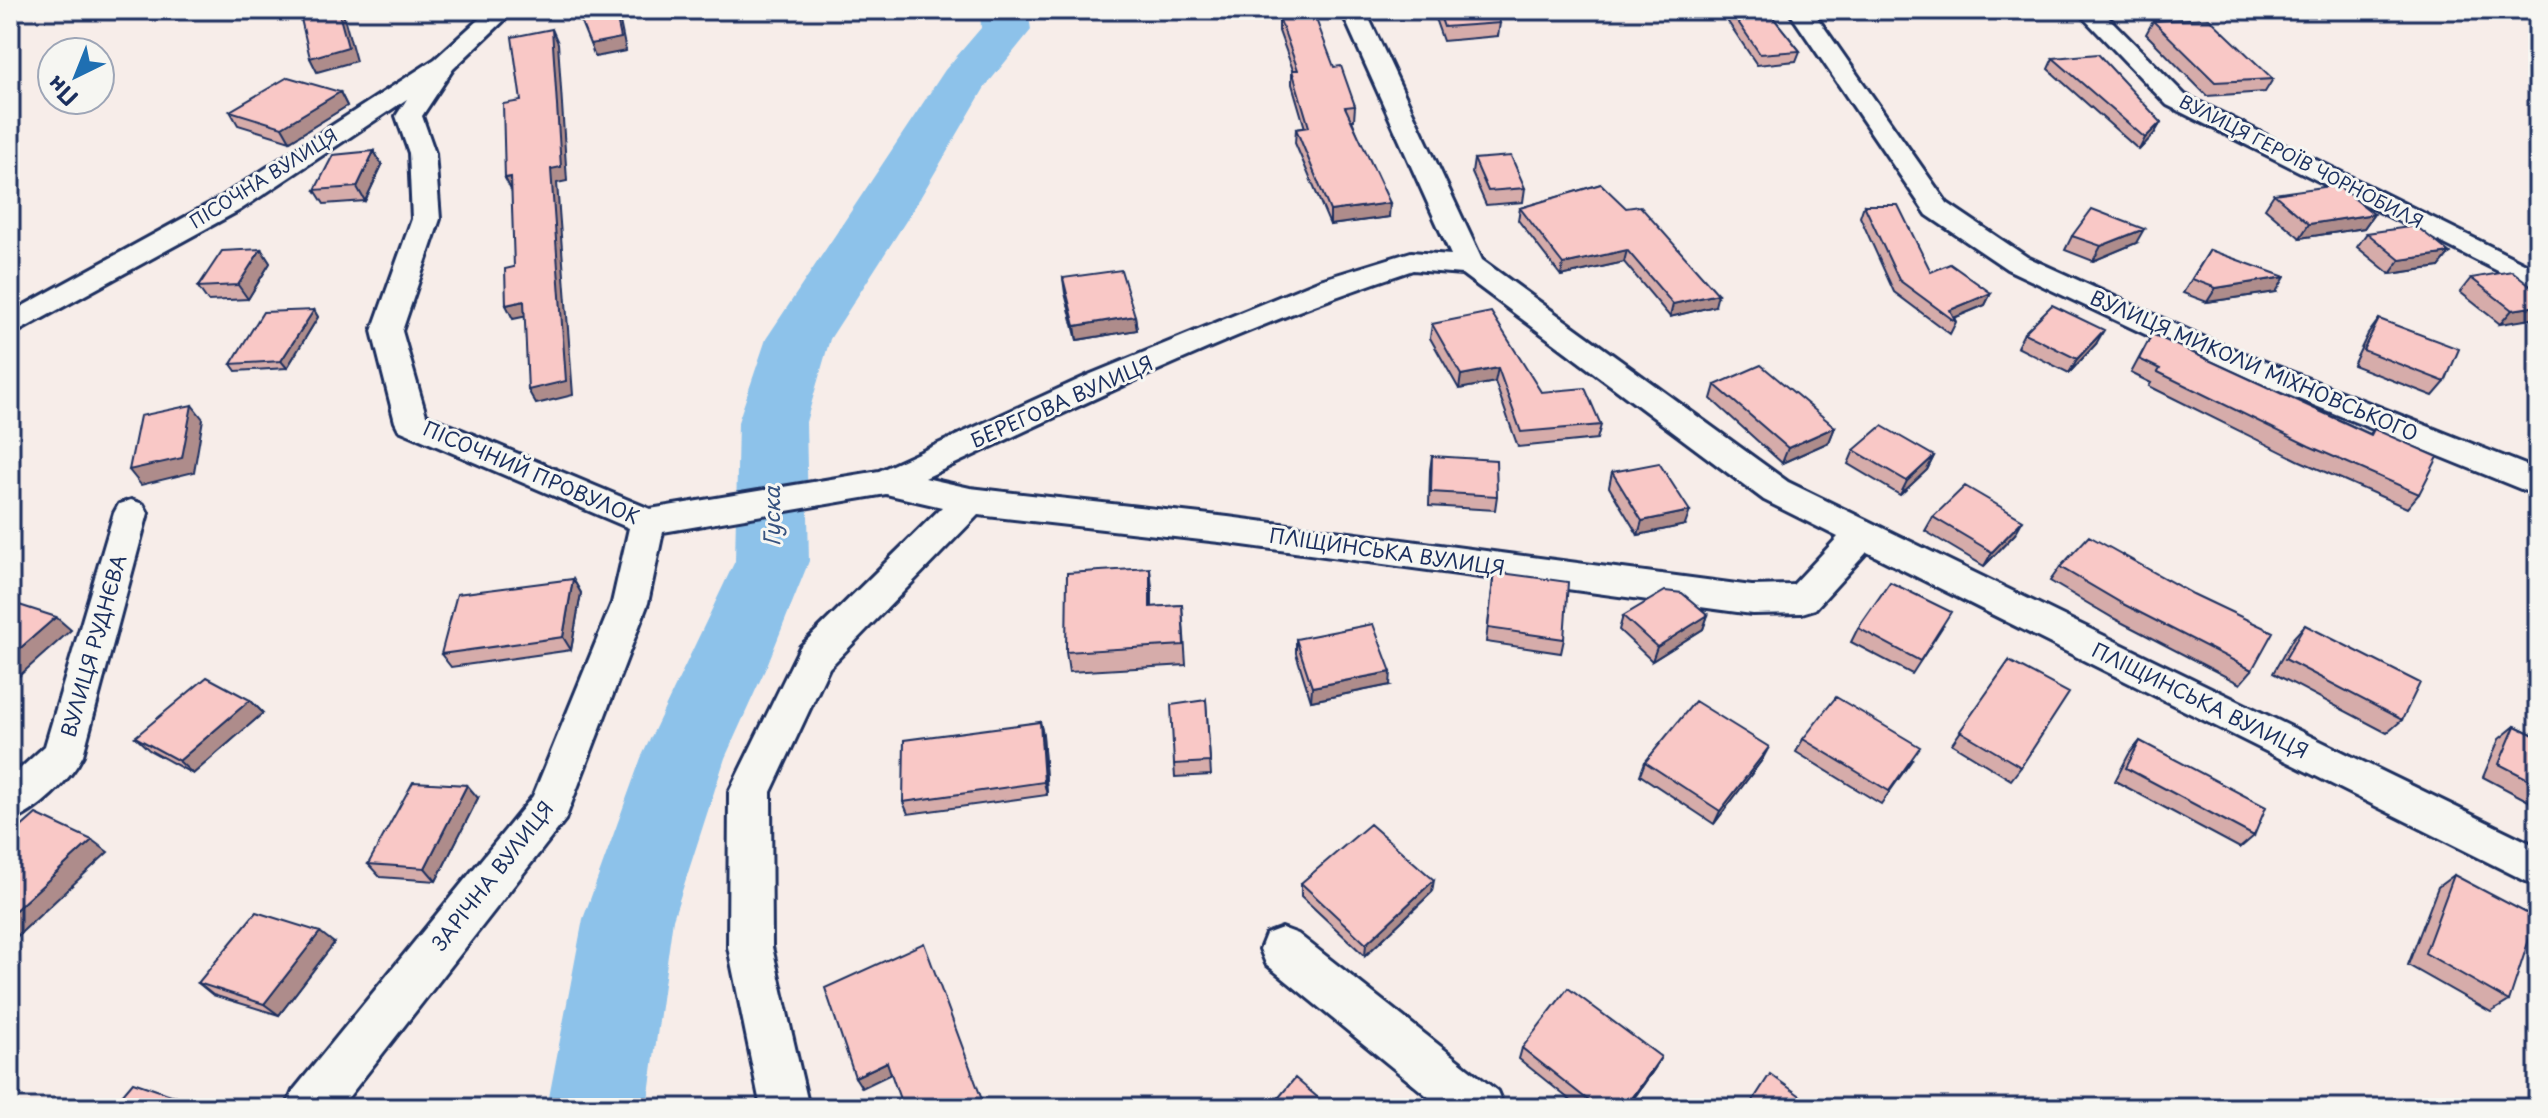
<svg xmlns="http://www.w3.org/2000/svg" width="2548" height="1118" viewBox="0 0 2548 1118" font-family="'Playpen Sans',sans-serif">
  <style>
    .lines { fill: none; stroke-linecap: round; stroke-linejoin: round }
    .river { fill: #8dc2ea; fill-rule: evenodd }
    .minor-casing { stroke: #1b2f5e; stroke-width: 6 }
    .minor { fill: #f6f6f2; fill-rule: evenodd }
    .wall { fill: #d6acaa; stroke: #1b2f5e; stroke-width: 2 }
    .shaded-wall { fill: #ae8c8b; stroke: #1b2f5e; stroke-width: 2 }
    .building { fill: #f9c8c6; stroke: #1b2f5e; stroke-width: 2 }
    .labels { text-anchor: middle; stroke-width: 6; stroke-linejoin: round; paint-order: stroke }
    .far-street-label { font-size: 18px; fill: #1b2f5e; stroke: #f6f6f2 }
    .street-label { font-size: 20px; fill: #1b2f5e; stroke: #f6f6f2 }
    .water-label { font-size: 22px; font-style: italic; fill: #385481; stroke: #f6f6f2 }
  </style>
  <rect width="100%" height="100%" fill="#f7ede9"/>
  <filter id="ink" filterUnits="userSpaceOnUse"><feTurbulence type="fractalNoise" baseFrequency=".0125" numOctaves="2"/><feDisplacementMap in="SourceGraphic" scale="16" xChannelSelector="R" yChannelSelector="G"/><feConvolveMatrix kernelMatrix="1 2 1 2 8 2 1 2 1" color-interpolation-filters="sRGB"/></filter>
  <g filter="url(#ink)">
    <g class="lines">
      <!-- river -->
      <path class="river" d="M980 10H1028L1031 30 985 87 913 210 830 339 806 422 809 561 768 663 725 758 673 919 647 1108H547L583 919 641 758 735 561 738 422 766 339 945 70 981 28Z"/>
      <defs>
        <path id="minor" d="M489 10H515L453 69 422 116 435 153 440 219 402 331 426 415 650 509 879 471 1091 374 1320 280 1411 252 1451 255 1341 10H1365L1482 260 1788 482 2538 847V887L1867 552 1815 609 1802 613 1752 614 1228 543 978 515 829 668 771 792 772 947 809 1108H761L728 947 729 792 800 647 942 507 886 494 663 532 648 603 565 820 340 1108H286L293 1091 533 796 612 603 629 528 399 430 395 422 372 331 412 219 409 153 396 116 407 99 240 210 10 336V313L220 198 435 59ZM1413 270 1462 274 1764 500 1838 537 1793 585 1752 586 1228 517 970 488 925 478C1085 403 1245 325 1413 270Z
          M1788 10H1812L1947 203 2027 257 2205 338 2538 470V496L2183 352 2007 269 1927 215Z
          M2076 10H2101L2185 95 2538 270V291L2167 105Z
          M131 500 143 504 148 513 83 755C71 780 36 813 10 822V778L45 746 114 513 119 504Z
          M1282 928 1298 934 1497 1091 1504 1108H1442L1266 964 1260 949 1266 934Z"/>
      </defs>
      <!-- minor casing -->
      <use href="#minor" class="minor-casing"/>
      <!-- minor -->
      <use href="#minor" class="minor"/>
    </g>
    <!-- wall -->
    <path class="wall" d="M1432 10H1495L1500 23 1498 36 1443 41Z
      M1720 10H1767L1800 51 1796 61 1757 65Z
      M1279 17 1334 67 1355 106 1354 120H1352L1389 217 1330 225 1295 143 1296 129 1305 128 1292 84V70H1293L1279 31Z
      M2153 21 2273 79 2265 92 2207 96 2146 34Z
      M2053 58 2161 122 2154 134 2139 150 2048 69Z
      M340 92 347 106 290 141 238 125 230 111Z
      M374 151 382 165 365 201 324 204 315 190Z
      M1474 159 1525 188 1523 202 1486 205 1472 173Z
      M1601 184 1715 306 1670 317 1624 262 1561 276 1518 220 1520 208Z
      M2274 194 2374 214 2364 228 2300 238 2265 208Z
      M1864 205 1931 272 1991 293 1985 305 1954 318 1956 322 1950 334 1894 292 1860 217Z
      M2367 233 2450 253 2439 267 2390 274 2357 247Z
      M2072 236 2136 243 2093 261 2065 250Z
      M261 249 270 263 248 299 208 301 198 287Z
      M2210 250 2276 292 2207 302 2183 293Z
      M1063 278 1135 316 1137 330 1077 340 1065 293Z
      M2471 278 2538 291 2500 324 2460 292Z
      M314 310 318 317 287 368 236 371 231 364Z
      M2379 319 2445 382 2433 396 2353 365 2368 334Z
      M1432 324 1541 392 1601 425 1597 439 1518 447 1495 382 1459 389 1430 338Z
      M2024 333 2096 344 2069 373 2017 347Z
      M2152 334 2370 434 2374 429 2419 494 2407 508 2298 460 2149 386 2151 383 2131 373Z
      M1715 385 1835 427 1829 442 1782 463 1711 399Z
      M1854 450 1934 456 1927 470 1900 495 1848 464Z
      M1432 456 1497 496 1495 510 1429 506 1430 470Z
      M1612 472 1685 525 1638 535 1609 487Z
      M1933 517 2015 534 1984 566 1925 531Z
      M2060 567 2252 670 2240 684 2113 618 2050 581Z
      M1494 572 1564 639 1561 653 1486 642Z
      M573 579 581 593 571 650 451 667 441 654Z
      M1152 588V607L1182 605 1186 665 1069 672 1066 652Z
      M1708 615 1703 629 1652 661 1619 630 1623 616Z
      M2305 625 2402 720 2387 733 2273 673 2293 638Z
      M1943 626 1912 674 1851 642 1858 628Z
      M1296 639 1390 685 1311 701 1296 653Z
      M2009 661 2021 767 2011 780 1952 744Z
      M250 700 263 713 193 774 149 750 135 737Z
      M1206 700 1211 775 1175 777 1174 764Z
      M1040 722 1043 735 1047 795 908 814 903 802Z
      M2515 726 2538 737V806L2483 777 2499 739Z
      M1803 739 1912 760 1881 804 1796 752Z
      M2140 741 2254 836 2240 848 2115 781 2129 754Z
      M1762 760 1714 824 1640 775 1645 762Z
      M478 798 436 881 380 877 368 864Z
      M2454 875 2509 1001 2491 1012 2408 965 2438 887Z
      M1301 883 1432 892 1365 956 1301 896Z
      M334 943 279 1015 213 995 198 983Z
      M1522 1048 1655 1068 1627 1108H1580L1519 1059Z"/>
    <!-- shaded-wall -->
    <path class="shaded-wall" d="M338 10H342L356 61 317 72 310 58Z
      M615 10H626L618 12 626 51 595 57 590 44Z
      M552 29 558 43 567 181 557 183 573 395 536 404 528 390 551 169Z
      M340 92 347 106 290 141 282 127Z
      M2161 122 2154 134 2139 150 2145 138Z
      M374 151 382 165 365 201 357 187Z
      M511 177 512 192 505 178Z
      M1390 203 1389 217 1330 225V211Z
      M2374 214 2364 228 2300 238 2309 224Z
      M2144 229 2136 243 2093 261 2101 246Z
      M261 249 270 263 248 299 238 285Z
      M1627 250 1624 262 1561 276 1563 264Z
      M2450 253 2439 267 2390 274 2400 260Z
      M2285 277 2276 292 2207 302 2216 288Z
      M1991 293 1985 305 1951 319 1950 310Z
      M1718 294 1715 306 1670 317 1673 304Z
      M524 301 532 315 513 319 506 305Z
      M2538 306V318L2500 324 2512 310Z
      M314 310 318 317 287 368 281 361Z
      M1135 316 1137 330 1077 340 1075 326Z
      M2104 330 2096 344 2069 373 2077 359Z
      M1498 368 1495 382 1459 389 1461 375Z
      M192 405 203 419 194 472 141 485 129 470Z
      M1835 427 1829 442 1782 463 1788 448Z
      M1934 456 1927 470 1900 495 1907 481Z
      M1690 511 1685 525 1638 535 1642 521Z
      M2023 520 2015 534 1984 566 1992 552Z
      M1150 568 1152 588V627L1150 607Z
      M573 579 581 593 571 650 563 637Z
      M1708 615 1703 629 1652 661 1657 647Z
      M56 617 71 630 10 684V657Z
      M1391 672 1390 685 1311 701 1312 687Z
      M250 700 263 713 193 774 179 761Z
      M1040 722 1043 735 1047 795 1044 782Z
      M1769 747 1762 760 1714 824 1720 811Z
      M467 785 478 798 436 881 425 868Z
      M92 840 108 852 10 943 18 949 10 957V915Z
      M1434 880 1432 892 1365 956 1366 944Z
      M320 932 334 943 279 1015 264 1004Z
      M1661 1057 1655 1068 1627 1108H1625Z
      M887 1062 893 1073 862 1088 855 1077Z
      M186 1100 200 1108H179Z"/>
    <!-- building -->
    <path class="building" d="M299 10H338L348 47 310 58Z
      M576 10H615L621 38 590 44Z
      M1438 10H1495L1500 23 1444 27Z
      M1730 10H1767L1800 51 1760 54Z
      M1314 14 1334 67 1341 66 1355 106 1345 107 1390 203 1330 211 1296 129 1309 127 1292 70H1298L1279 17Z
      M2209 18 2273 79 2215 82 2153 21Z
      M552 29 561 167 551 169 566 381 528 390 524 301 506 305 505 269 514 267 511 177 505 178 503 104 521 101 512 37Z
      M2098 54 2161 122 2145 138 2053 58Z
      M288 77 340 92 282 127 230 111Z
      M374 151 357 187 315 190 333 155Z
      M1511 156 1525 188 1488 191 1474 159Z
      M1601 184 1626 208 1640 206 1718 294 1673 304 1627 250 1563 264 1520 208Z
      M2337 185 2374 214 2309 224 2274 194Z
      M1864 205H1898L1931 272 1950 264 1991 293 1950 310 1956 322 1899 280Z
      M2092 209 2144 229 2101 246 2072 236Z
      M2416 226 2450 253 2400 260 2367 233Z
      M261 249 238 285 198 287 222 251Z
      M2210 250 2285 277 2216 288 2192 279Z
      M1121 270 1135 316 1075 326 1063 278Z
      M2512 271 2538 291V306L2512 310 2471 278Z
      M2052 305 2104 330 2077 359 2024 333Z
      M314 310 281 361 231 364 263 312Z
      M1491 312 1541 392 1585 388 1601 425 1521 432 1498 368 1461 375 1432 324Z
      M2379 319 2459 349 2445 382 2363 350Z
      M2152 334 2371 435 2374 429 2438 457 2419 494 2309 446 2158 372 2160 369 2139 359Z
      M1761 365 1835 427 1788 448 1715 385Z
      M192 405 182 458 129 470 140 416Z
      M1882 426 1934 456 1907 481 1854 450Z
      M1432 456 1496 460 1497 496 1431 492Z
      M1659 463 1690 511 1642 521 1612 472Z
      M1965 486 2023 520 1992 552 1933 517Z
      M2089 536 2193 594 2273 632 2252 670 2123 604 2060 567Z
      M1150 568V607L1182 605 1184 645 1066 652 1067 573Z
      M1494 572 1568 582 1564 639 1488 628Z
      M573 579 563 637 441 654 457 594Z
      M1890 582 1951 612 1920 661 1858 628Z
      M1665 591 1682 593 1708 615 1657 647 1623 616Z
      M10 602 56 617 10 657Z
      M1373 624 1391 672 1312 687 1296 639Z
      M2305 625 2420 683 2402 720 2285 659Z
      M2009 661 2069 693 2021 767 1960 731Z
      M207 677 250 700 179 761 135 737Z
      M1836 697 1920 747 1889 791 1803 739Z
      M1206 700 1210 762 1174 764 1171 705Z
      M1695 701 1769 747 1720 811 1645 762Z
      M1040 722 1044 782 903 802 904 740Z
      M2515 726 2538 737V784L2499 764Z
      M2140 741 2266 807 2254 836 2126 768Z
      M413 782 467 785 425 868 368 864Z
      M36 814 92 840 10 915V837Z
      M1370 824 1434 880 1366 944 1301 883Z
      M2454 875 2536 918 2509 1001 2425 953Z
      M256 912 320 932 264 1004 198 983Z
      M924 943 985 1108H903L887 1062 855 1077 825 988Z
      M1568 988 1661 1057 1625 1108H1598L1522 1048Z
      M1770 1074 1817 1108H1748Z
      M1295 1078 1330 1108H1270Z
      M133 1082 186 1100 179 1108H111Z"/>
  </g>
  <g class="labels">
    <!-- far-street labels -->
    <g class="far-street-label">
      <text transform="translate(2301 162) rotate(27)" y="6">ВУЛИЦЯ ГЕРОЇВ ЧОРНОБИЛЯ</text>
      <text transform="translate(264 179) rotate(-32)" y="6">ПІСОЧНА ВУЛИЦЯ</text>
    </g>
    <!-- street labels -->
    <g class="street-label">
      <text transform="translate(2254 366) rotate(23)" y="7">ВУЛИЦЯ МИКОЛИ МІХНОВСЬКОГО</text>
      <text transform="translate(1062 402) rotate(-24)" y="7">БЕРЕГОВА ВУЛИЦЯ</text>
      <text transform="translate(531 473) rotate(23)" y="7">ПІСОЧНИЙ ПРОВУЛОК</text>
      <text transform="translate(1387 552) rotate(8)" y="7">ПЛІЩИНСЬКА ВУЛИЦЯ</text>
      <text transform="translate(94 646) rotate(-74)" y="7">ВУЛИЦЯ РУДНЄВА</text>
      <text transform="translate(2200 701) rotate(26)" y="7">ПЛІЩИНСЬКА ВУЛИЦЯ</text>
      <text transform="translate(493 876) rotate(-52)" y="7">ЗАРІЧНА ВУЛИЦЯ</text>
    </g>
    <!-- water labels -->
    <g class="water-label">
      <text transform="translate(772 516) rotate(-90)" y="8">Гуска</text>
    </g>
  </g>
  <!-- margin -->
  <rect width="2548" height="1118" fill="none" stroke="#f6f6f2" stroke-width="40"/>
  <rect x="20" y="20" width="2508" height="1078" fill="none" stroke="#1b2f5e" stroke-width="3" filter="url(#ink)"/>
  <!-- north arrow -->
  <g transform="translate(76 76) rotate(223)"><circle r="38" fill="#f6f6f2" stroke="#9ea6b7" stroke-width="2"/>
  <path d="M0-6L14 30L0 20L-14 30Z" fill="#1f6fb2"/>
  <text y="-12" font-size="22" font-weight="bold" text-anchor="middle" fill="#1b2f5e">Пн</text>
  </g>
</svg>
